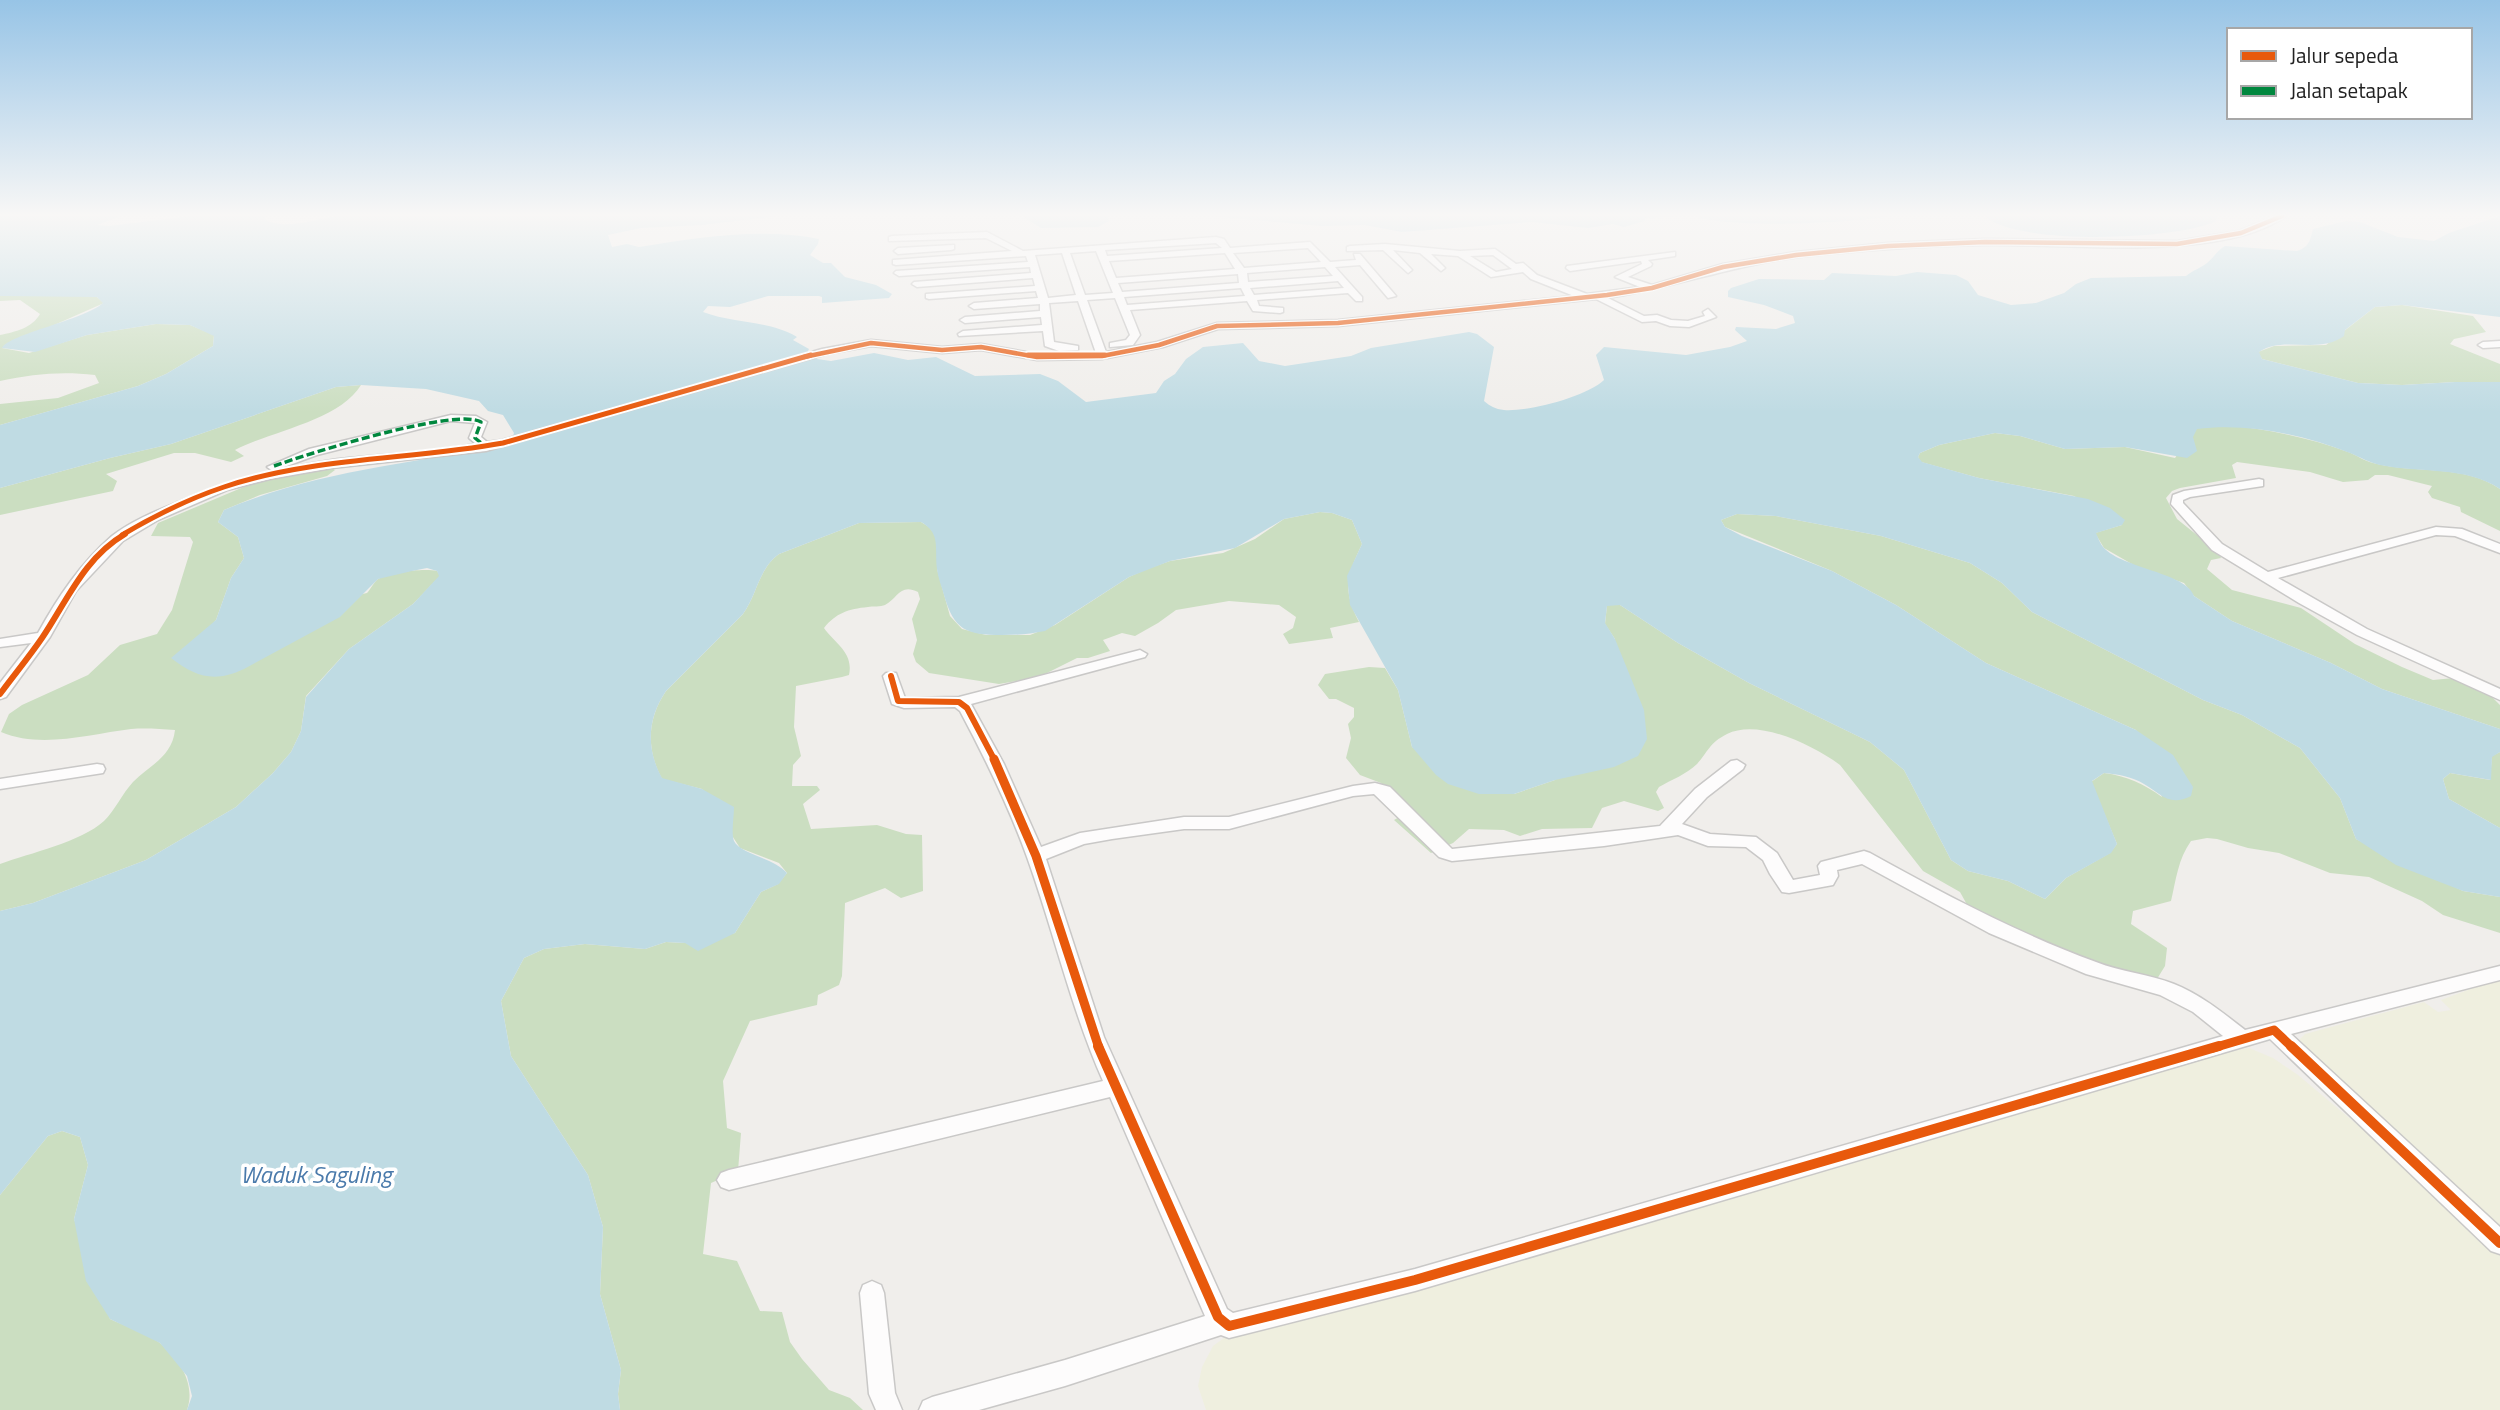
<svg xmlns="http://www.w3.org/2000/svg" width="2500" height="1410" viewBox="0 0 2500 1410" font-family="'Titillium Web',sans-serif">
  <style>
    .farmland { fill: #efefdf }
    .forest { fill: #cbdec1 }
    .water { fill: #bfdbe3 }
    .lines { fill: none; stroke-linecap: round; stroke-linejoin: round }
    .street-casing { stroke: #c9c8c7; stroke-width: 3 }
    .street { fill: #fdfcfc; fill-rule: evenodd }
    .quiet { stroke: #00873e; stroke-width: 3.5; stroke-dasharray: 8 3.5; stroke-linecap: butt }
    .cycleway-far4-casing { stroke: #fff; stroke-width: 7 }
    .cycleway-far3-casing { stroke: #fff; stroke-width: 9 }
    .cycleway-far2-casing { stroke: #fff; stroke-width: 10 }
    .cycleway-far1-casing { stroke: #fff; stroke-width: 13 }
    .cycleway-casing { stroke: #fff; stroke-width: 15 }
    .cycleway-far4 { stroke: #e8590c; stroke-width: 4.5 }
    .cycleway-far3 { stroke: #e8590c; stroke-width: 5 }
    .cycleway-far2 { stroke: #e8590c; stroke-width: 6 }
    .cycleway-far1 { stroke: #e8590c; stroke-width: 9 }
    .cycleway { stroke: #e8590c; stroke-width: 10 }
    .labels { text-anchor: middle; stroke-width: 7; stroke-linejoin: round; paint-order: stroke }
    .near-water-label { font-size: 24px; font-style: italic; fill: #4a7aab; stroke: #fff }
  </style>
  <rect width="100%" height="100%" fill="#f0eeeb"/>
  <!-- farmland -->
  <path class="farmland" d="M2500 978V1231L2300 1049V1039L2305 1034 2424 1002 2438 1012 2451 1010 2441 1000Z
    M2249 1048 2273 1058 2298 1075 2416 1174 2500 1251V1410H1206L1198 1386 1202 1367 1213 1346 1224 1338 1386 1296 2199 1057Z"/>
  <!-- forest -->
  <path class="forest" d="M65 294 97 297 104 303 2 348 29 353 87 335 156 324 190 325 214 335 213 346 166 374 138 386 0 425V404L58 398 99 383 95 375C61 371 33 374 0 381V335C15 332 32 328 40 314L20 300 0 301V296Z
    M2402 305 2473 316 2486 332 2454 339 2450 344 2500 364V382H2455L2402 385 2358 383 2262 359 2258 352 2274 346 2326 345 2375 307Z
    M361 385C339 421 271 431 235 450L244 456 231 462 195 453H174L106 474 117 481 113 491 0 515V488L110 458 171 444 336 387Z
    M2227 425C2267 429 2310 438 2348 452 2357 455 2364 461 2373 463 2413 474 2465 464 2500 489V531L2461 512 2460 507 2432 498 2428 492 2432 486 2388 475H2375L2368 480 2343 482 2310 472 2237 462 2232 465 2236 478 2180 488 2172 491 2166 498 2177 519 2218 552 2221 558 2211 560 2207 569 2232 590 2301 608 2355 644 2402 667 2433 680 2454 678 2491 696 2500 705V729L2382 689 2331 663 2232 621 2194 596 2184 583 2137 567 2104 548 2095 533 2122 525 2074 496 1979 478 1921 462 1918 457 1920 453 1939 445 1995 433 2020 436 2065 449 2125 447 2175 458 2197 428Z
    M333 469 335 470 327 476 260 495 224 510 218 522 238 537 244 558 231 578 216 620 210 628 367 593C370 590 374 582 378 579 390 572 424 568 437 571L440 576 413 604 349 649 306 696 301 731 291 752 273 773 236 807 146 860 33 903 0 911V864C30 853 81 842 104 821 115 810 122 794 133 782 150 765 172 757 175 730 160 729 146 728 131 729 90 734 41 749 1 732L9 714 22 705 88 675 120 645 157 634 172 610 193 542 190 537 151 536 158 523 246 486 285 476Z
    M1320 512 1332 513 1352 520 1362 544C1347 576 1342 589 1359 622L1330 628 1333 638 1289 644 1283 634 1293 628 1296 617 1279 605 1229 601 1176 610 1158 623 1135 636 1122 633 1103 640 1110 651 1088 658H1077L1039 677 999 684 929 673 916 662 913 654 917 640 912 619 920 599 918 592C900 583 898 598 885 605 881 607 872 606 868 607 848 609 836 613 824 628 834 643 854 652 849 675L842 677 796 686 794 727 801 756 793 765 792 786H817L820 790 803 804 811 829 877 825 906 834 922 835 923 891 901 898 885 888 845 903 842 976 839 985 818 995 817 1005 750 1021 723 1081 727 1128 741 1133 738 1171 711 1183 703 1254 737 1261 760 1311 782 1312 790 1342 802 1359 829 1390 850 1398 863 1410H620L618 1394 621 1370 600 1294 603 1227 588 1175 511 1056 501 1001 524 958 544 949 585 944 645 949 666 942 685 943 735 933 761 892 778 884 787 873 779 863 740 848 702 789 662 779C646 749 647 719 666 691L743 614C757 595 759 568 779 554L859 523 921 522 929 527 937 537V569L950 616 962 629 986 635H1030L1055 625 1129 577 1147 569 1170 561 1223 553 1255 539 1284 519Z
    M1737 514 1776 516 1881 536 1970 563 2002 583 2032 612 2203 700 2242 715 2300 748 2340 798 2356 839 2463 891 2500 897V933L2443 915 2422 901 2369 877 2330 873 2279 853 2248 848 2217 839 2207 838 2191 841C2178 859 2176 880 2171 901L2133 911 2131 924 2167 948 2165 966 2157 979 2127 974 2063 952 2031 935 1970 910 1960 892 1923 871 1840 765C1814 746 1759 718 1727 734 1709 743 1708 752 1697 764 1687 774 1671 780 1659 787L1656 792 1664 808 1658 811 1624 801 1602 808 1592 828 1542 829 1520 836 1504 830 1469 829 1453 843 1431 853 1394 820 1401 816 1381 783 1360 775 1346 758 1351 738 1348 724 1354 717V708L1336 699H1329L1318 685 1325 674 1369 667 1385 668 1398 690 1412 747 1514 794 1555 780 1615 639 1605 624 1607 605H1620L1678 643 1749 683 1870 742 1904 770 1951 860 1968 871 2008 881 2045 899 2066 878 2110 853 2117 844 2091 782 2104 773C2127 776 2144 784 2162 797L2136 730 1986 663 1896 605 1832 571 1725 527 1721 520Z
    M2500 752V828L2449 799 2443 779 2450 773 2490 780 2492 756Z
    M62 1131 80 1137 88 1165 74 1219 110 1319C125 1326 146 1333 160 1343 180 1359 196 1385 187 1410H0V1195L48 1136Z"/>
  <!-- water -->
  <path class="water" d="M0 216H121L97 225 109 226 190 216H266L264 219C284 231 315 219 337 216H779L702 225 641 228 608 235 612 247 627 244 639 247C696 238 761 227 819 239L818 244 810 255 823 263H831L845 277 876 285 892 294 889 298 822 303V297L819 296H768L730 307 708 306 703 312C735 324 768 320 797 337L793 340 809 349 808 351 817 359 831 361 874 353 908 360 936 357 975 376 1040 374 1058 381 1086 402 1156 393 1164 381 1175 374 1186 359 1203 347 1243 343 1259 361 1285 366 1351 356 1371 348 1469 332 1477 334 1494 347 1484 401C1490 406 1495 409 1504 410 1528 412 1586 397 1604 380L1596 355 1604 347 1686 355 1730 347 1747 341 1735 330 1736 327 1776 329 1795 323 1793 316 1764 305 1728 297V291L1731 288 1759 279 1824 280 1832 273 1896 276 1917 272 1956 275 1968 281 1978 295 2011 305 2036 303 2064 293 2076 284 2091 278 2186 276C2193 270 2201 268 2207 263 2214 257 2217 251 2225 246L2297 251C2309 247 2310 241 2313 229L2346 221 2360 222 2398 237 2434 241 2449 233 2500 216V317L2402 305 2375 307 2345 330 2344 336C2318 355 2284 335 2259 352L2262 359 2358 383 2402 385 2455 382H2500V489C2467 466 2418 473 2380 465 2368 462 2360 457 2350 453 2302 434 2248 423 2197 429L2193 437 2197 451 2187 458 2125 447 2065 449 2020 436 1995 433 1939 445 1920 453 1918 457 1922 462 1979 478 2088 499 2110 508 2125 520 2122 525 2096 533C2098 537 2100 544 2104 548 2122 568 2187 573 2194 596L2232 621 2331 663 2382 689 2500 729V752L2492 757 2491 780 2450 773 2443 779 2449 799 2500 828V897L2463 891 2396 865 2356 839 2340 798 2300 748 2242 715 2203 700 2032 612 2002 583 1970 563 1881 536 1776 516 1737 514 1721 520 1725 527 1742 536 1832 571 1896 605 1986 663 2136 730 2173 755 2193 787 2191 796C2169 807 2161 794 2144 784 2133 777 2117 774 2104 773L2092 781 2117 844 2111 853 2066 878 2045 899 2008 881 1968 871 1951 860 1904 770 1870 742 1749 683 1678 643 1620 605 1607 606 1605 623 1615 639 1644 710 1647 739 1638 756 1614 767 1555 780 1514 794H1479L1448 784 1436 775 1412 747 1398 690 1350 605 1347 576 1362 544 1352 520 1332 513 1320 512 1284 519 1235 548 1170 561 1129 577 1045 631C1030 634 1017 635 1002 635 966 635 954 630 944 595 942 587 938 578 937 569 934 549 942 534 921 522L859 523 779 554C759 568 757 595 743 614L666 691C647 719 646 749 662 778L702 789 734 807C734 817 731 833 734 841 740 854 774 858 787 873L779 884 761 892 735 933 698 951 685 943 666 942 645 949 585 944 544 949 524 958 501 1001 511 1056 588 1175 603 1227 600 1294 621 1370 618 1394 620 1410H187L192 1396 187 1376 160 1343 110 1319 86 1281 74 1219 88 1165 80 1137 62 1131 48 1136 0 1195V911L33 903 146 860 236 807 273 773 291 752 301 731 306 697 349 649 413 604 439 576 437 571 427 568 412 571 378 579 340 617 244 669C214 683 196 677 171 658L216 620 231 578 244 558 238 537 218 522 224 510C319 470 410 464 510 444L514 433 503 415 488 411 479 401 426 389 361 385 336 387 171 444 110 458 0 488V425L138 386 166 374 213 346 214 336 190 325 156 324 87 335 35 352 2 348C9 334 84 320 103 303L97 297 0 296Z
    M1022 216H1108L1109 221 1098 227 1041 228Z
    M1208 216H1689L1645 218V221L1624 227 1613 224 1588 228 1532 222 1402 232 1364 225 1322 226Z
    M1694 216H1891C1852 223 1730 229 1694 216Z
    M1985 216H2217L2216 221C2179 240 2015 246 1985 216Z"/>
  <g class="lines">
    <defs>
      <path id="street" d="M2276 216H2286C2221 263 2064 243 1984 245 1922 246 1861 250 1799 257 1734 265 1672 288 1608 298L1644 316 1657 315 1671 320 1688 321 1705 316 1703 312 1708 309 1716 317 1689 327 1670 326 1656 321 1642 322 1596 299 1338 326 1218 329 1163 347 1102 359 1037 360 981 350 942 353 871 346 827 354 486 451 332 468 270 479 227 490 158 520 123 541 76 591 50 637 6 697 0 699V683L31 643 0 647V639L38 633C58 597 80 564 112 536 131 521 156 511 178 502 228 480 279 468 332 460 380 454 428 453 476 444L469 438 475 423 451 421 317 455 273 471 267 467 309 449 451 415 476 416 487 422 481 437 487 442 502 440 822 349 871 340 942 347 981 344 1037 354 1096 353 1078 301 1049 303 1054 342 1078 346V350L1059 351 1045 346 1043 331 959 336 958 334 963 331 1042 325 1041 317 965 323 960 320 965 317 1040 311V304L974 309 969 306 974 303 1038 298 1036 291 929 299 926 298V294L1035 286 1033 278 917 287 912 284 914 282 1031 273 1030 267 899 276 894 273 896 271 1028 262 1026 256 896 265 893 264V260L1012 251 986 238 889 241V237L892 236 987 232 1023 251 1216 237 1224 239 1230 248 1310 242 1330 262 1356 260 1354 254H1360L1396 296 1388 298 1360 265 1335 267 1362 297V301H1356L1348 293 1257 300 1259 306 1283 308V312L1280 313 1253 311 1247 301 1130 310 1140 335 1133 345 1110 347V343L1126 340 1130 335 1115 298 1087 300 1106 352 1157 342 1217 323 1338 320 1574 296 1531 279 1523 272 1491 277 1458 256 1431 254 1445 268 1441 271 1420 253 1393 250 1412 270 1408 273 1383 250 1347 251V247L1350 246 1385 244 1460 251 1495 249 1516 264 1523 263 1537 275 1587 294 1640 287 1615 277 1642 264 1641 261 1570 271 1566 268 1567 266 1675 252V256L1648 260 1652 264 1651 266 1628 277 1652 285 1723 264 1796 252 1888 243 1985 239 2177 241 2239 231ZM1216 243 1222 248 1107 256 1105 250ZM1308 248 1321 262 1244 268 1233 253ZM1096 251 1113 293 1085 295 1070 253ZM1062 253 1076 295 1048 298 1035 255ZM1225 253 1235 269 1116 278 1109 261ZM1493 255 1512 269 1496 272 1470 256ZM1325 267 1333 276 1248 282 1247 273ZM1238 274 1239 283 1122 292 1118 283ZM1338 281 1344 288 1254 295 1250 288ZM1241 288 1245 296 1127 305 1124 297Z
        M954 245V249L951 250 898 254 894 251 898 248Z
        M2500 341V347L2483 348 2478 345 2483 342Z
        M2259 479 2263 480V486L2190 497 2183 500V503L2222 544 2268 572 2436 527 2462 529 2500 544V553L2455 536 2436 535 2278 578 2367 629 2500 689V700L2357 635 2299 603 2212 550 2171 504 2173 495 2184 491Z
        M1140 650 1147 654 1145 657 971 704 1004 764 1041 847 1080 833 1184 817H1229L1353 786 1375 783 1390 787 1452 849 1660 826 1695 789 1731 761 1737 760 1745 765 1743 769 1707 797 1682 824 1710 834 1756 837 1777 853 1793 880 1820 875 1818 866 1821 862 1864 851 1870 853C1944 894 2017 933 2096 962 2121 972 2149 974 2174 984 2201 995 2222 1012 2245 1030L2500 966V980L2291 1034 2500 1227V1254L2491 1251 2270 1039 1415 1291 1229 1338 1221 1335 1065 1386 979 1410H919L923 1401 932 1397 1065 1360 1205 1316 1110 1097 729 1190 721 1187 717 1180 721 1173 729 1170 1103 1081C1071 1009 1054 932 1027 857 1009 807 985 758 960 711L955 707 904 708 892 704 883 676 886 673H896L905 698 959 697ZM1374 794 1439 857 1452 861 1604 846 1678 835 1708 846 1746 847 1763 860 1770 874 1782 892 1789 893 1833 885 1838 876 1837 870 1862 864 1989 933 2086 974 2160 995 2193 1012 2223 1036 1415 1269 1233 1313 1227 1309 1104 1037 1046 859 1084 844 1112 839 1184 829H1229L1353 796Z
        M97 764 103 765 105 769 103 773 0 789V779Z
        M872 1281 881 1285 884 1293 895 1393 902 1410H876L869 1394 860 1293 863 1285Z"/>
    </defs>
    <!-- street casing -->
    <use href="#street" class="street-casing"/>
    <!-- street -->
    <use href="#street" class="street"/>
    <!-- quiet -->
    <path class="quiet" d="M274 466C307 454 456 407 481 422L475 438 485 446"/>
    <defs>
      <path id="cycleway-far4" d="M804 357 871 343 942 350 981 347 1037 357 1102 356 1159 345 1217 326 1338 323 1607 295 1652 288 1723 267 1796 255 1888 246 1985 242 2177 244 2241 233 2282 216"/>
      <path id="cycleway-far3" d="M1028 355H1105
        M122 535C154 516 188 499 224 487 313 457 411 460 503 443L811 355"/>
      <path id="cycleway-far2" d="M891 676 898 701 959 702 967 708 995 761
        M0 694C14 675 29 657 42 638 67 601 84 558 125 534"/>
      <path id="cycleway-far1" d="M994 759 1036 856 1099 1048
        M2213 1048 2274 1030 2293 1048"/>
      <path id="cycleway" d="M1098 1046 1218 1317 1229 1326 1415 1280 2219 1046
        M2291 1046 2500 1243"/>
    </defs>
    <!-- cycleway-far4 casing -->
    <use href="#cycleway-far4" class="cycleway-far4-casing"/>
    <!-- cycleway-far3 casing -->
    <use href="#cycleway-far3" class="cycleway-far3-casing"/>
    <!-- cycleway-far2 casing -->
    <use href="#cycleway-far2" class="cycleway-far2-casing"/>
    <!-- cycleway-far1 casing -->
    <use href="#cycleway-far1" class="cycleway-far1-casing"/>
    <!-- cycleway casing -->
    <use href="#cycleway" class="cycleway-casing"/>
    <!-- cycleway-far4 -->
    <use href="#cycleway-far4" class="cycleway-far4"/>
    <!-- cycleway-far3 -->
    <use href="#cycleway-far3" class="cycleway-far3"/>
    <!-- cycleway-far2 -->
    <use href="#cycleway-far2" class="cycleway-far2"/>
    <!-- cycleway-far1 -->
    <use href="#cycleway-far1" class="cycleway-far1"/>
    <!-- cycleway -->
    <use href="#cycleway" class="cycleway"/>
  </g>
  <!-- sky -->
  <linearGradient id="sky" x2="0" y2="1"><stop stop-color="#97c4e6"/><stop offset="0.52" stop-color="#f8f7f6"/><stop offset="1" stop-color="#f8f7f6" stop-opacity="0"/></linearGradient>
  <rect width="2500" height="413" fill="url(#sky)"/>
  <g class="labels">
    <!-- near-water labels -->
    <g class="near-water-label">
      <text x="316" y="1183">Waduk Saguling</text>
    </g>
  </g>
  <!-- legend -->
  <rect x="2227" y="28" width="245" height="91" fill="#ffffff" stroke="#a7a7a7" stroke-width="2"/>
  <rect x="2241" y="51" width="35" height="10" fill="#e8590c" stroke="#a7a7a7" stroke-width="2"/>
  <text x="2290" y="63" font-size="21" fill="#222222">Jalur sepeda</text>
  <rect x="2241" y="86" width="35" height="10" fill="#00873e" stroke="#a7a7a7" stroke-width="2"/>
  <text x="2290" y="98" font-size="21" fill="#222222">Jalan setapak</text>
</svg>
